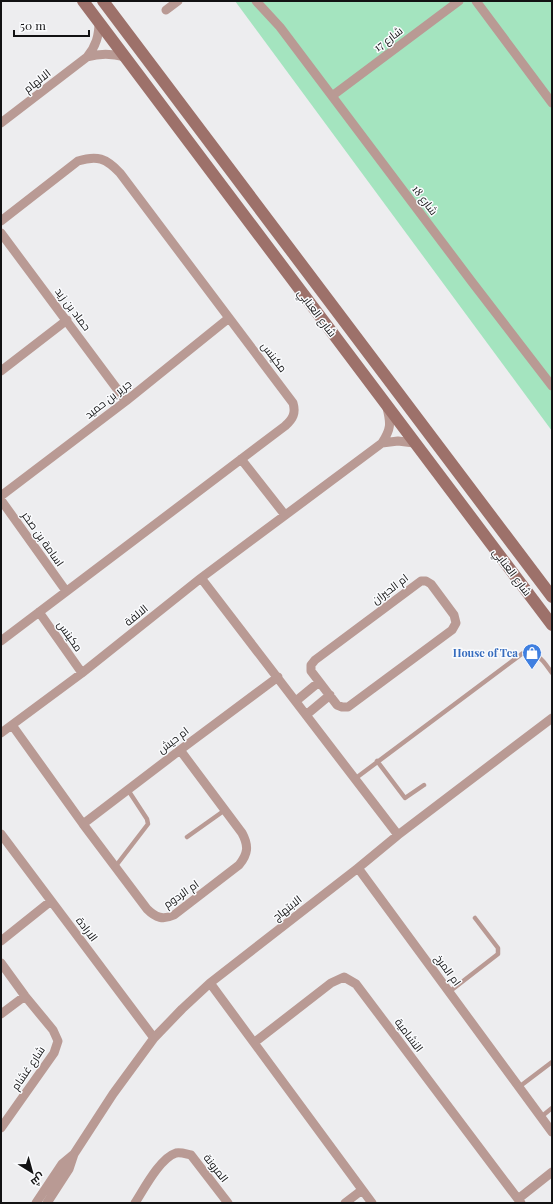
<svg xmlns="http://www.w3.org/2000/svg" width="553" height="1204" viewBox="0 0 553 1204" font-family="'Playfair Display',Cairo,serif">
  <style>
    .grass { fill: #a4e4bf }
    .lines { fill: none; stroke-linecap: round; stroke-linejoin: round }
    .lane { stroke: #b99a94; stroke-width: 4.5 }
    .street { stroke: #b99a94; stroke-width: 9 }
    .secondary { stroke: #9d716a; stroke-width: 12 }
    .labels { text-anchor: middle; stroke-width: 3; stroke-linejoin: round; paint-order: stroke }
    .street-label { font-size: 11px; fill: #121213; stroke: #fafbfd }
    .shop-label { font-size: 11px; font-weight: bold; fill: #366cbe; stroke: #fafbfd; text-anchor: end }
  </style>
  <rect width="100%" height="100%" fill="#ededef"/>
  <!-- grass -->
  <path class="grass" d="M235 1H552V431Z"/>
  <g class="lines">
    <!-- lane -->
    <path class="lane" d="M377 761 405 798 424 785
      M356 778 523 653C539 652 543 661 552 673
      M187 837 225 810
      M115 867 148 824 147 819 128 790
      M449 992 498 954V948L475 918
      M519 1087 552 1062
      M541 1117 552 1108"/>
    <!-- street -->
    <path class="street" d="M256 1 280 27 472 282 552 386
      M476 1 552 103
      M166 10 178 1
      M87 57C100 53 111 53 125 57
      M332 96 459 1
      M1 123 87 57C96 46 99 36 99 22
      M1 221 78 161C97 155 106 158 120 173L293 403C296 413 293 419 285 426L1 641
      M1 233 126 401
      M1 371 67 320
      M382 443 398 441 414 443
      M241 459 285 515
      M1 496 126 401 229 318
      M1 500 66 591
      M201 578 398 835
      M421 581H426L431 584 454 615 456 623 452 630 348 707H342L337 705 311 671V665L315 660Z
      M39 612 82 673
      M296 701 319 682
      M306 715 330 695
      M12 725 83 824 147 909C156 918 163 920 174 915L239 865C248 854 249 846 242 833L180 750
      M1 733 82 673 201 578 382 443C391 429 391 424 387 408
      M83 824 180 750 278 677
      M1 834 154 1038
      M358 868 552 1132
      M1 941 51 901
      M1 963 25 996 53 1030 58 1041 54 1053 1 1128
      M210 983 372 1203
      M1 1014 25 996
      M255 1042 331 983 344 977 356 984 521 1203
      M518 1199 552 1172
      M36 1203 62 1164 74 1154 113 1094 154 1038 182 1009 210 983 358 868 398 835 552 718
      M47 1203 69 1169 74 1154
      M135 1203C144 1189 160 1158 176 1153 181 1152 186 1154 191 1155L228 1203
      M345 1203 362 1190"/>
    <!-- secondary -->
    <path class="secondary" d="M83 1 552 625
      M103 1 552 597"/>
  </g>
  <!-- icons -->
  <defs>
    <symbol id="shop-pin" viewBox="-11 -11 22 30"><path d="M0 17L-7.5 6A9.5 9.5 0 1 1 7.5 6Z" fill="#3f7fe0" stroke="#fafbfd"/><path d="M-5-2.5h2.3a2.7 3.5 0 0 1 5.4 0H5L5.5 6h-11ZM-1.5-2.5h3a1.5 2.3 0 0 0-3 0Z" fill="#fff"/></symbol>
  </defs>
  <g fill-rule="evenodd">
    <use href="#shop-pin" x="521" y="642" width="22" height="30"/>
  </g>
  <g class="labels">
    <!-- street labels -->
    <g class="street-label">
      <text transform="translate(388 39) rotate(-37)" y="4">شارع 17</text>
      <text transform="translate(37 81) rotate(-38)" y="4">الالهام</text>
      <text transform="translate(425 200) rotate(53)" y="4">شارع 18</text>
      <text transform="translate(73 309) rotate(53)" y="4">حماد بن زيد</text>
      <text transform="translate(317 313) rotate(53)" y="4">شارع العنابي</text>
      <text transform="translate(274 357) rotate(53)" y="4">مكينس</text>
      <text transform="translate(108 399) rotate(-38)" y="4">جرير بن حميد</text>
      <text transform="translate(43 539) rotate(55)" y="4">اسامة بن صخر</text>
      <text transform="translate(512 572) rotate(53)" y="4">شارع العنابي</text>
      <text transform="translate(390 589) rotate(-37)" y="4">ام الحيران</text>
      <text transform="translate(136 615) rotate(-39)" y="4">الالفة</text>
      <text transform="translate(70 636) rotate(55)" y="4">مكينس</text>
      <text transform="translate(173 740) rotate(-37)" y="4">ام حيش</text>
      <text transform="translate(181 894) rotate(-35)" y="4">ام الردوم</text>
      <text transform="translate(287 908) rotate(-38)" y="4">الابتهاج</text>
      <text transform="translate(87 929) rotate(53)" y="4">الارادة</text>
      <text transform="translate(448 970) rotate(54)" y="4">ام المرخ</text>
      <text transform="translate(409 1035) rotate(53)" y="4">النشامية</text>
      <text transform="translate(28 1068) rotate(-56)" y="4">شارع غشام</text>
      <text transform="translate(216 1168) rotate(52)" y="4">المرونة</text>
    </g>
    <!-- shop labels -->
    <g class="shop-label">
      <text x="518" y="657">House of Tea</text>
    </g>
  </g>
  <!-- border -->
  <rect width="553" height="1204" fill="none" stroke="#121213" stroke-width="4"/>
  <!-- north arrow -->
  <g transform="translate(32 1172) rotate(143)" stroke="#fafbfd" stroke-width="3" paint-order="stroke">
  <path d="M0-3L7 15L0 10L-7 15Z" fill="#121213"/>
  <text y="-6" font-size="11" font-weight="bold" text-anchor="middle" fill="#121213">ش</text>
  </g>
  <!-- scale -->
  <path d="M14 30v6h75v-6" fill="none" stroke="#121213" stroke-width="2"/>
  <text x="20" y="30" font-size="12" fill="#121213" stroke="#fafbfd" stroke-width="3" paint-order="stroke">50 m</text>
</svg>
